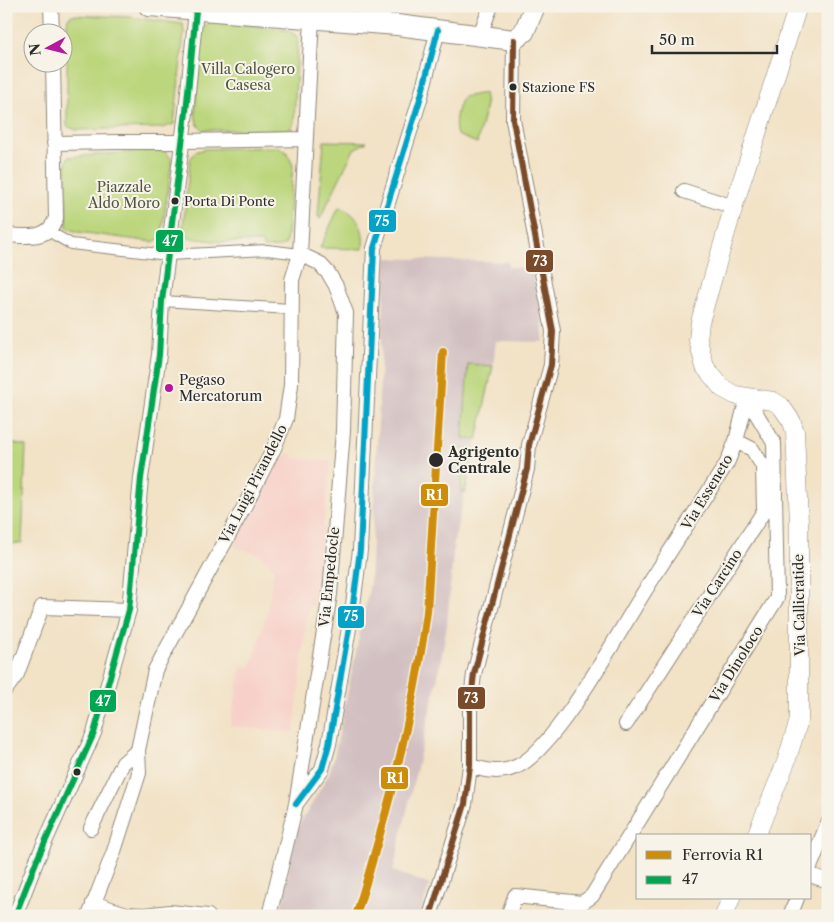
<svg xmlns="http://www.w3.org/2000/svg" width="834" height="922" viewBox="0 0 834 922" font-family="'Libre Caslon Text',serif">
  <style>
    .built { fill: #f7d1c9 }
    .industrial { fill: #d2bfc1 }
    .green { fill: #bbd67c; stroke: #738054 }
    .lines { fill: none; stroke-linecap: round; stroke-linejoin: round }
    .pedestrian-casing { stroke: #8e8678; stroke-width: 12 }
    .minor-casing { stroke: #8e8678; stroke-width: 16 }
    .tertiary-casing { stroke: #8e8678; stroke-width: 19 }
    .secondary-casing { stroke: #8e8678; stroke-width: 22 }
    .pedestrian { stroke: #fff; stroke-width: 10 }
    .minor { stroke: #fff; stroke-width: 14 }
    .tertiary { stroke: #fff; stroke-width: 18 }
    .secondary { stroke: #fff; stroke-width: 20 }
    .bus-1-casing { stroke: #f7f3e8; stroke-width: 10 }
    .bus-2-casing { stroke: #f7f3e8; stroke-width: 10 }
    .bus-3-casing { stroke: #f7f3e8; stroke-width: 10 }
    .bus-1 { stroke: #00a651; stroke-width: 6 }
    .bus-2 { stroke: #02a3c6; stroke-width: 6 }
    .bus-3 { stroke: #7a4b2a; stroke-width: 6 }
    .rail-1-casing { stroke: #f7f3e8; stroke-width: 11 }
    .rail-1 { stroke: #ce8d09; stroke-width: 8 }
    .bus-dot { fill: #2b2b2b; stroke: #f7f3e8; stroke-width: 2 }
    .poi-dot { fill: #b5179e; stroke: #f7f3e8; stroke-width: 2 }
    .labels { text-anchor: middle; stroke-width: 4; stroke-linejoin: round; paint-order: stroke }
    .bus-label { font-size: 13px; fill: #2b2b2b; stroke: #f7f3e8; text-anchor: start }
    .park-label { font-size: 14px; fill: #4f563f; stroke: #f7f3e8 }
    .poi-label { font-size: 14px; fill: #2b2b2b; stroke: #f7f3e8; text-anchor: start }
    .stop-label { font-size: 14px; font-weight: bold; fill: #2b2b2b; stroke: #f7f3e8; text-anchor: start }
    .street-label { font-size: 14px; fill: #2b2b2b; stroke: #f7f3e8 }
    .line-badge { stroke: #f7f3e8; stroke-width: 2 }
    .badge-label { font-size: 14px; text-anchor: middle; font-weight: bold; fill: #fff }
  </style>
  <rect width="100%" height="100%" fill="#f7f3e8"/>
  <filter id="ink" filterUnits="userSpaceOnUse"><feTurbulence type="fractalNoise" baseFrequency=".02" numOctaves="2"/><feDisplacementMap in="SourceGraphic" scale="10" xChannelSelector="R" yChannelSelector="G"/><feConvolveMatrix kernelMatrix="1 2 1 2 8 2 1 2 1" color-interpolation-filters="sRGB"/></filter>
  <filter id="wash" filterUnits="userSpaceOnUse"><feTurbulence type="fractalNoise" baseFrequency=".0096" numOctaves="4" result="noise"/><feDisplacementMap in="SourceGraphic" scale="20" xChannelSelector="R" yChannelSelector="G"/><feGaussianBlur stdDeviation="1.12" result="paint"/><feColorMatrix in="noise" values="0 0 0 0 0 0 0 0 0 0 0 0 0 0 0 0 0 1.4 0 .05"/><feComposite in="paint" operator="in"/></filter>
  <g filter="url(#wash)">
    <rect width="100%" height="100%" fill="#f2e2c6"/>
    <!-- built -->
    <path class="built" d="M292 453 293 459 331 461 314 606H308L294 732 230 726 241 666 250 668 257 649 267 612 274 568 261 556 234 546 277 460Z"/>
    <!-- industrial -->
    <path class="industrial" d="M386 258 508 262V270L510 267 531 269 541 311 544 342 496 341 493 366 454 541 447 625 438 676 393 871 430 885 419 916H280L296 831 329 774 334 758 370 584Z"/>
    <!-- green -->
    <path class="green" d="M72 15 130 17 183 24 184 33 174 124 162 128 76 130 67 126V23L68 18Z
      M217 21 287 30 298 37 294 122 291 128 284 130H203L197 124 195 113 202 29 208 23Z
      M484 93 486 105 477 143 457 135C453 125 457 105 463 97Z
      M324 141 367 142 354 149 320 219 318 216Z
      M279 147 286 151 293 165 286 244 280 247 263 248 262 242H222L182 237 190 160 195 152 205 149Z
      M158 150 166 152 172 160 161 238 153 242 78 232 67 228 66 164 68 157Z
      M339 207C359 214 365 229 363 249L320 248Z
      M468 364 493 366 477 440 463 438Z
      M6 442 26 446 22 543 6 544Z
      M462 448 474 451 465 492H461Z"/>
  </g>
  <g filter="url(#ink)">
    <g class="lines">
      <defs>
        <path id="pedestrian" d="M48 231 71 244 168 255 267 250 300 254
          M162 301 290 309"/>
        <path id="minor" d="M51 6 52 32
          M479 37 491 6
          M54 143 306 139
          M684 191 734 207
          M6 235C26 236 48 241 56 218L53 62
          M6 689 17 674 42 607 129 610
          M626 724 764 511 763 466 752 449 736 441
          M470 766C487 771 501 774 518 766 557 746 616 637 641 597 669 552 698 508 727 463L736 441 747 398
          M296 804 322 769 329 744 353 605 360 550 374 248 421 96 438 30
          M91 828 123 763 138 750
          M810 867 828 823
          M810 875 828 881
          M93 903 126 914 144 915 170 912 208 916
          M15 916 36 862 94 733 129 610 141 478 159 355 162 301 186 112 196 10
          M89 916 114 851 139 773 138 750 155 670 242 511 274 448 286 419 291 385 292 280 300 254 312 18
          M269 916 296 804 330 594 343 431 346 313 336 286 329 274 319 263 300 254
          M430 916 465 804 470 766V708L474 674 527 469 529 445 551 365 553 331 513 120 514 40
          M508 916 515 896 582 903 592 896 777 598 774 443 747 398
          M790 916 797 898"/>
        <path id="tertiary" d="M756 836 786 762 799 720V522L795 432 792 422 781 406 773 401 735 395 722 388 705 367 698 340 700 322 735 202 798 6
          M724 916 731 898"/>
        <path id="secondary" d="M149 6 397 25 514 40 524 32 535 6"/>
      </defs>
      <!-- pedestrian casing -->
      <use href="#pedestrian" class="pedestrian-casing"/>
      <!-- minor casing -->
      <use href="#minor" class="minor-casing"/>
      <!-- tertiary casing -->
      <use href="#tertiary" class="tertiary-casing"/>
      <!-- secondary casing -->
      <use href="#secondary" class="secondary-casing"/>
      <!-- pedestrian -->
      <use href="#pedestrian" class="pedestrian"/>
      <!-- minor -->
      <use href="#minor" class="minor"/>
      <!-- tertiary -->
      <use href="#tertiary" class="tertiary"/>
      <!-- secondary -->
      <use href="#secondary" class="secondary"/>
      <defs>
        <path id="bus-1" d="M15 916 36 862 94 733 129 610 141 478 159 355 162 301 186 112 196 10"/>
        <path id="bus-2" d="M296 804 322 769 329 744 353 605 360 550 374 248 421 96 438 30"/>
        <path id="bus-3" d="M430 916 465 804 470 766V708L474 674 527 469 529 445 551 365 553 331 513 120 514 40"/>
      </defs>
      <!-- bus-1 casing -->
      <use href="#bus-1" class="bus-1-casing"/>
      <!-- bus-2 casing -->
      <use href="#bus-2" class="bus-2-casing"/>
      <!-- bus-3 casing -->
      <use href="#bus-3" class="bus-3-casing"/>
      <!-- bus-1 -->
      <use href="#bus-1" class="bus-1"/>
      <!-- bus-2 -->
      <use href="#bus-2" class="bus-2"/>
      <!-- bus-3 -->
      <use href="#bus-3" class="bus-3"/>
      <defs>
        <path id="rail-1" d="M356 916C387 816 413 716 427 612L443 352"/>
      </defs>
      <!-- rail-1 casing -->
      <use href="#rail-1" class="rail-1-casing"/>
      <!-- rail-1 -->
      <use href="#rail-1" class="rail-1"/>
    </g>
  </g>
  <!-- markers -->
  <g class="bus-dot">
    <circle cx="513" cy="87" r="4.5"/>
    <circle cx="175" cy="201" r="4.5"/>
    <circle cx="436" cy="460" r="8"/>
    <circle cx="77" cy="772" r="4.5"/>
  </g>
  <circle class="poi-dot" cx="169" cy="388" r="5"/>
  <g class="labels">
    <!-- bus labels -->
    <g class="bus-label">
      <text x="522" y="92">Stazione FS</text>
      <text x="184" y="206">Porta Di Ponte</text>
    </g>
    <!-- park labels -->
    <g class="park-label">
      <text x="248" y="74">Villa Calogero<tspan x="248" dy="16">Casesa</tspan></text>
      <text x="124" y="192">Piazzale<tspan x="124" dy="16">Aldo Moro</tspan></text>
    </g>
    <!-- poi labels -->
    <g class="poi-label">
      <text x="179" y="385">Pegaso<tspan x="179" dy="16">Mercatorum</tspan></text>
    </g>
    <!-- stop labels -->
    <g class="stop-label">
      <text x="448" y="457">Agrigento<tspan x="448" dy="16">Centrale</tspan></text>
    </g>
    <!-- street labels -->
    <g class="street-label">
      <text transform="translate(253 484) rotate(-63)" y="5">Via Luigi Pirandello</text>
      <text transform="translate(707 492) rotate(-59)" y="5">Via Esseneto</text>
      <text transform="translate(329 577) rotate(-84)" y="5">Via Empedocle</text>
      <text transform="translate(717 583) rotate(-57)" y="5">Via Carcino</text>
      <text transform="translate(799 605) rotate(-91)" y="5">Via Callicratide</text>
      <text transform="translate(736 664) rotate(-58)" y="5">Via Dinoloco</text>
    </g>
  </g>
  <g class="line-badge">
    <rect x="368" y="209" width="29" height="24" rx="5" fill="#02a3c6"/>
    <rect x="155" y="229" width="29" height="24" rx="5" fill="#00a651"/>
    <rect x="525" y="249" width="29" height="24" rx="5" fill="#7a4b2a"/>
    <rect x="420" y="483" width="29" height="24" rx="5" fill="#ce8d09"/>
    <rect x="337" y="605" width="28" height="24" rx="5" fill="#02a3c6"/>
    <rect x="457" y="686" width="29" height="24" rx="5" fill="#7a4b2a"/>
    <rect x="89" y="689" width="28" height="24" rx="5" fill="#00a651"/>
    <rect x="380" y="766" width="29" height="24" rx="5" fill="#ce8d09"/>
  </g>
  <g class="badge-label">
    <text x="382" y="226">75</text>
    <text x="170" y="246">47</text>
    <text x="540" y="266">73</text>
    <text x="434" y="500">R1</text>
    <text x="351" y="621">75</text>
    <text x="471" y="703">73</text>
    <text x="103" y="706">47</text>
    <text x="395" y="783">R1</text>
  </g>
  <!-- margin -->
  <rect width="834" height="922" fill="none" stroke="#f7f3e8" stroke-width="25"/>
  <!-- legend -->
  <rect x="636" y="834" width="175" height="65" fill="#f7f3e8" stroke="#a5a39c"/>
  <rect x="646" y="851" width="25" height="8" fill="#ce8d09" stroke="#a5a39c"/>
  <text x="682" y="860" font-size="15" fill="#2b2b2b">Ferrovia R1</text>
  <rect x="646" y="876" width="25" height="8" fill="#00a651" stroke="#a5a39c"/>
  <text x="682" y="884" font-size="15" fill="#2b2b2b">47</text>
  <!-- north arrow -->
  <g transform="translate(48 48) rotate(263)"><circle r="24" fill="#f7f3e8" stroke="#a5a39c"/>
  <path d="M0-4L9 19L0 12L-9 19Z" fill="#b5179e"/>
  <text y="-8" font-size="14" font-weight="bold" text-anchor="middle" fill="#2b2b2b">N</text>
  </g>
  <!-- scale -->
  <path d="M652 45v8h125v-8" fill="none" stroke="#2b2b2b" stroke-width="2.5"/>
  <text x="659" y="45" font-size="15" fill="#2b2b2b" stroke="#f7f3e8" stroke-width="4" paint-order="stroke">50 m</text>
</svg>
